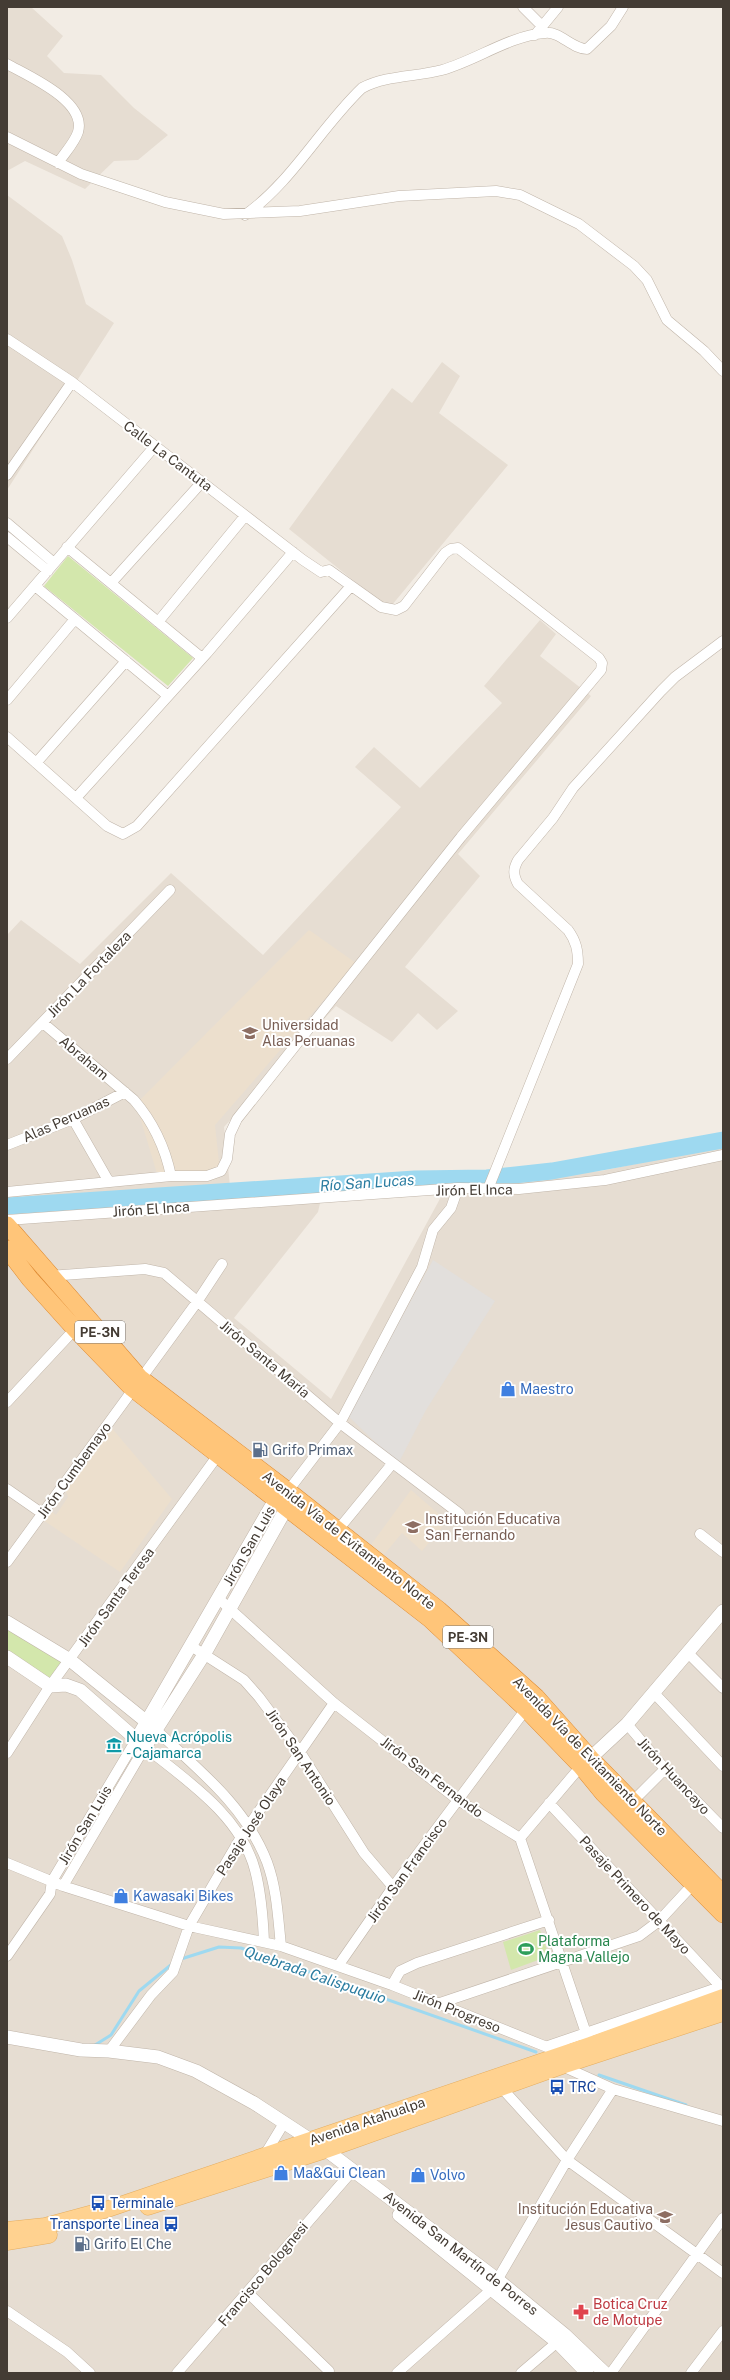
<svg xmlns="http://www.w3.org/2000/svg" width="730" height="2380" viewBox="0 0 730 2380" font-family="'Public Sans',sans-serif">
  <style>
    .residential { fill: #e6ddd2 }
    .education { fill: #ecdfcd }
    .green { fill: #d3e7ac }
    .parking { fill: #e2dfdc }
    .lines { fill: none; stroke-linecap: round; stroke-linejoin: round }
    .stream { stroke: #9ed9f0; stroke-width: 3 }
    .river { stroke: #9ed9f0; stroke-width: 17 }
    .minor-casing { stroke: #c0b5a9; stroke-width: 11 }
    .tertiary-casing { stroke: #c0b5a9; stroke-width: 14 }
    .primary-casing { stroke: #e4ad60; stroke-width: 17 }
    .trunk-casing { stroke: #de8a32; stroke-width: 18 }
    .minor { stroke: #fff; stroke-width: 10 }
    .tertiary { stroke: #fff; stroke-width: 13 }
    .primary { stroke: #ffd290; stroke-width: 16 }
    .trunk { stroke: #ffc579; stroke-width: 17 }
    .labels { text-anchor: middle; stroke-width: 4; stroke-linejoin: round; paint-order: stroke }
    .shield { fill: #fff; stroke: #7c7671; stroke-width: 1 }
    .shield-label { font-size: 13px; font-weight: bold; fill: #443c34 }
    .street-label { font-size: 14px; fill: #443c34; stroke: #fff }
    .education-label { font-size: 14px; fill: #785e54; stroke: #fff; text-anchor: start }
    .shop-label { font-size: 14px; fill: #366cbe; stroke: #fff; text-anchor: start }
    .service-label { font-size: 14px; fill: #4e5e75; stroke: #fff; text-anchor: start }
    .culture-label { font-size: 14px; fill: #0d838f; stroke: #fff; text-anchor: start }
    .leisure-label { font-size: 14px; fill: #27864d; stroke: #fff; text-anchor: start }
    .transit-label { font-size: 14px; fill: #164399; stroke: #fff; text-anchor: start }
    .health-label { font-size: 14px; fill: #be3a42; stroke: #fff; text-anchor: start }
    .water-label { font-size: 15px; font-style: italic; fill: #2a7ca0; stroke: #fff }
  </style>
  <rect width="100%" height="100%" fill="#f2ece4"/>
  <!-- residential -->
  <path class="residential" d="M7 7H31L63 36 47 56 64 73 101 75 134 108 168 135 138 160 114 161 85 189 25 161 7 171Z
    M7 195 62 236 72 260 86 304 114 323 7 490Z
    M442 362 460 376 439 413 508 465 392 605 379 601 289 529 392 388 412 403Z
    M540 620 556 634 540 656 591 696 458 854 480 876 405 967 458 1011 437 1030 418 1013 392 1042 336 1006 224 1127 231 1197 323 1190 318 1212 234 1318 331 1399 448 1184 601 1171 723 1146V2373H7V935L21 920 80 964 171 873 263 955 401 807 355 767 374 747 420 788 502 703 484 686Z"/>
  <!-- education -->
  <path class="education" d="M309 930 356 963 215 1125 220 1172 159 1180 136 1104Z
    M110 1426 172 1499 120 1572 43 1520 47 1514 52 1512 56 1515 68 1497 65 1489Z
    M411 1490 447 1521 422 1551 402 1533 377 1563 365 1553Z"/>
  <!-- green -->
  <path class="green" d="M68 556 193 658 168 686 44 586Z
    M7 1620 66 1659 45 1683 7 1655Z
    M540 1930 549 1956 511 1970 503 1942Z"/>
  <!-- parking -->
  <path class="parking" d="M433 1260 495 1301 426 1410 398 1464 348 1416Z"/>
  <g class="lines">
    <!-- stream -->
    <path class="stream" d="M181 1959 219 1947 241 1948 536 2052
      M95 2045 111 2035 139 1991 172 1964
      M599 2075 686 2105"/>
    <!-- river -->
    <path class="river" d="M8 1206 415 1179 487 1178 552 1171 723 1140"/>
    <defs>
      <path id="minor" d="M523 7 542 26
        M535 35 558 7
        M7 64C28 76 87 101 78 132 75 142 64 154 58 163
        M7 137 81 174 165 202 224 214 300 211 399 196 496 191 520 195 579 224 634 266 647 280 667 320 704 351 723 371
        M245 215C292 182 321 127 362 88 387 75 416 77 442 70 477 60 509 36 545 33 560 31 572 49 587 49L611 26 623 7
        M7 339 72 382 303 560 321 572 329 570 381 607 396 610 404 606 445 553 451 549 458 548 599 658 602 663 601 670 461 837 237 1119 230 1134 227 1159 221 1171 207 1176H171L7 1192
        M7 475 72 382
        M7 523 54 563
        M7 537 48 571
        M67 547 202 658
        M111 583 202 482
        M35 586 168 696
        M7 618 155 446
        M158 622 245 516
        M7 700 75 619
        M7 737 107 826 123 834 137 826 351 586
        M36 763 126 661
        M76 798 207 653 293 552
        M43 1023 134 1100C153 1122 165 1147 171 1176
        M7 1059 170 890
        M73 1119 109 1182
        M7 1145 73 1119 125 1092
        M488 1189 578 964C578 950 576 941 568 930L518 884C513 875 513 869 518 860L553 818 573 788 661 691 675 677 723 641
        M7 1220 458 1188 519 1189 605 1180 723 1155
        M49 1276 145 1269 164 1273 340 1423 460 1514
        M7 1402 75 1329
        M7 1489 43 1514
        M288 1491 340 1423 422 1267 433 1230 451 1208 458 1188
        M337 1531 392 1464
        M700 1534 723 1552
        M7 1562 197 1302 222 1264
        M219 1599 334 1703 458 1800 520 1838 590 2045
        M191 1646 244 1680 259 1697 300 1752 364 1853 393 1887
        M688 1653 723 1688
        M654 1693 723 1766
        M627 1724 665 1769 723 1828
        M157 1731C199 1770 246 1807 267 1862 277 1889 278 1918 281 1946
        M7 1753 50 1686 221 1451
        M633 1801 665 1769
        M549 1803 721 1987
        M520 1838 581 1766
        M7 1863 63 1886 189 1926 281 1946 392 1985 547 2047 569 2050
        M63 1886 145 1747C186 1780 241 1816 255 1870 261 1893 263 1917 264 1942
        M7 1956 50 1894 52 1881 136 1740
        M338 1966 393 1887 529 1705
        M392 1985 400 1971 417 1963 549 1920
        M437 2004 639 1936 659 1921 697 1880
        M548 2046 723 1986
        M109 2051 151 1995 173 1972 189 1926 241 1837 334 1703
        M562 2066 613 2089 723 2121
        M499 2085 567 2160 723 2273
        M264 2156 284 2123
        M247 2292 329 2371
        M7 2311 67 2352 90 2373
        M177 2373 348 2176
        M397 2373 492 2289 567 2160 613 2089
        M521 2373 562 2338
        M611 2373 723 2218
        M691 2373 723 2331"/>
      <path id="tertiary" d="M7 1622 70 1660 153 1727
        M7 1657 50 1686 66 1685 80 1690 145 1747 205 1653 287 1507 288 1499
        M136 1740 276 1498 282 1494
        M584 1764 627 1724 723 1611
        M7 2037 81 2050 109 2051 158 2057 196 2071 254 2103 326 2150 498 2280 565 2335 605 2373
        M399 2215 557 2342 587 2373"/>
      <path id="primary" d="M148 2207 326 2150 562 2066 723 2013
        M7 2230 45 2226 108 2209 590 2045 723 1997
        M7 2242 49 2235"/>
      <path id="trunk" d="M7 1225 140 1378 288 1491 439 1610 536 1697 591 1759 723 1894
        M7 1249 30 1279 75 1329 132 1388 430 1619 526 1709 581 1766 604 1794 723 1914"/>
    </defs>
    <!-- minor casing -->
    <use href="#minor" class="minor-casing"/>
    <!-- tertiary casing -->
    <use href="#tertiary" class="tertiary-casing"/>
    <!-- primary casing -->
    <use href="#primary" class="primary-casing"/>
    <!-- trunk casing -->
    <use href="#trunk" class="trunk-casing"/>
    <!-- minor -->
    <use href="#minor" class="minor"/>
    <!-- tertiary -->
    <use href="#tertiary" class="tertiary"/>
    <!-- primary -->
    <use href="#primary" class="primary"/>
    <!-- trunk -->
    <use href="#trunk" class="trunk"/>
  </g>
  <!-- icons -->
  <defs>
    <symbol id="university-bare" viewBox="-9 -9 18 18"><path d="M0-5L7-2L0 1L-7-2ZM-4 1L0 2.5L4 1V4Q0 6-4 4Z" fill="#8d6e63" stroke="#fff" stroke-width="2.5" paint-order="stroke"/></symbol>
    <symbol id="shop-bare" viewBox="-9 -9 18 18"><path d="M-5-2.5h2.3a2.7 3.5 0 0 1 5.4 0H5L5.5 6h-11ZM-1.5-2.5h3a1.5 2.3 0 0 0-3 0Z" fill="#3f7fe0" stroke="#fff" stroke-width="2.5" paint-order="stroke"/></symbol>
    <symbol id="fuel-bare" viewBox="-9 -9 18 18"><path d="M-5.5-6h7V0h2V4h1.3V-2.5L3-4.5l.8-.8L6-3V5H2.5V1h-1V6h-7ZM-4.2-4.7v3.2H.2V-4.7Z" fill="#5c6f8a" stroke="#fff" stroke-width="2.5" paint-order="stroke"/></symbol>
    <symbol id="school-bare" viewBox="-9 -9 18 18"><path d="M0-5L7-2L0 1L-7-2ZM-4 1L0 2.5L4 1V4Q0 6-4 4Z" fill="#8d6e63" stroke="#fff" stroke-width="2.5" paint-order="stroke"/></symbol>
    <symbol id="museum-bare" viewBox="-9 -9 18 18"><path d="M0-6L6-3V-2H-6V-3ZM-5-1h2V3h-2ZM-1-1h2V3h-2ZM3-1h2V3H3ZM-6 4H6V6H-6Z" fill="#0f9aa8" stroke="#fff" stroke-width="2.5" paint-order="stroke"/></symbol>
    <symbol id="stadium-bare" viewBox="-9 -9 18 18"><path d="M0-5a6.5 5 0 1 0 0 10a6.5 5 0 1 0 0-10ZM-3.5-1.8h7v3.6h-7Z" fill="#2e9e5b" stroke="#fff" stroke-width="2.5" paint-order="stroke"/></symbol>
    <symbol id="bus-bare" viewBox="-9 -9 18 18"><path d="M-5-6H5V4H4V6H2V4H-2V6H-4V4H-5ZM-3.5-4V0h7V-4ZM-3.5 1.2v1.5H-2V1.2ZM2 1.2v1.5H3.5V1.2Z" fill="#1a4fb4" stroke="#fff" stroke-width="2.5" paint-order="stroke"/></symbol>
    <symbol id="pharmacy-bare" viewBox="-9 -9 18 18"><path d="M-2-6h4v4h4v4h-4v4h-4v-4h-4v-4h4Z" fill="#e0444e" stroke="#fff" stroke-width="2.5" paint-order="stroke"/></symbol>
  </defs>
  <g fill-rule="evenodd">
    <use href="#university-bare" x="239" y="1022" width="22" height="22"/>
    <use href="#shop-bare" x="497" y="1378" width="22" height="22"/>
    <use href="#fuel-bare" x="249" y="1439" width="22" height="22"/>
    <use href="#school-bare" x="402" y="1516" width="22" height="22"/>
    <use href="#museum-bare" x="103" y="1734" width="22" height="22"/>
    <use href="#shop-bare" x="110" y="1885" width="22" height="22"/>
    <use href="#stadium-bare" x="515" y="1938" width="22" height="22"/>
    <use href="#bus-bare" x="546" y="2076" width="22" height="22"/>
    <use href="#shop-bare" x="270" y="2162" width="22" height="22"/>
    <use href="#shop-bare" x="407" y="2164" width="22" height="22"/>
    <use href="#bus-bare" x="87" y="2192" width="22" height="22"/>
    <use href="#school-bare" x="654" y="2206" width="22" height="22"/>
    <use href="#bus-bare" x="160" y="2213" width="22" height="22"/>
    <use href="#fuel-bare" x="71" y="2233" width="22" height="22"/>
    <use href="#pharmacy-bare" x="570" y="2301" width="22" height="22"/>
  </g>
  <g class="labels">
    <!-- shield labels -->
    <g class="shield">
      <rect x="75" y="1321" width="50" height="22" rx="3"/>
      <rect x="443" y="1626" width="50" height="22" rx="3"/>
    </g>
    <g class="shield-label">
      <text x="100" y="1337">PE-3N</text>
      <text x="468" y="1642">PE-3N</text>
    </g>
    <!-- street labels -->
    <g class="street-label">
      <text transform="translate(168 456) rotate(37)" y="5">Calle La Cantuta</text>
      <text transform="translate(89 974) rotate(-46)" y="5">Jirón La Fortaleza</text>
      <text transform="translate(84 1058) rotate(40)" y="5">Abraham</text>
      <text transform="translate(66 1119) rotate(-24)" y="5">Alas Peruanas</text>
      <text transform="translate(474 1190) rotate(-1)" y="5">Jirón El Inca</text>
      <text transform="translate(151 1209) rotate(-4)" y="5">Jirón El Inca</text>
      <text transform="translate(265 1359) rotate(40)" y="5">Jirón Santa María</text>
      <text transform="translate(74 1470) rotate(-54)" y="5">Jirón Cumbemayo</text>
      <text transform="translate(349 1540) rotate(38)" y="5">Avenida Vía de Evitamiento Norte</text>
      <text transform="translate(249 1546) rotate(-60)" y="5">Jirón San Luis</text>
      <text transform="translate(116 1597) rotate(-54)" y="5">Jirón Santa Teresa</text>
      <text transform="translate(590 1756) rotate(46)" y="5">Avenida Vía de Evitamiento Norte</text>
      <text transform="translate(301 1757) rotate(56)" y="5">Jirón San Antonio</text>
      <text transform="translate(674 1776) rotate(47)" y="5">Jirón Huancayo</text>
      <text transform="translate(432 1777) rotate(37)" y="5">Jirón San Fernando</text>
      <text transform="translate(85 1825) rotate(-59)" y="5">Jirón San Luis</text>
      <text transform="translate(251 1826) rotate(-57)" y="5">Pasaje José Olaya</text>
      <text transform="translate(407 1870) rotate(-54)" y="5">Jirón San Francisco</text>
      <text transform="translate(635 1895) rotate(47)" y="5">Pasaje Primero de Mayo</text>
      <text transform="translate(457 2011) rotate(22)" y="5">Jirón Progreso</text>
      <text transform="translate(367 2121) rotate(-19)" y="5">Avenida Atahualpa</text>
      <text transform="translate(461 2253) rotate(38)" y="5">Avenida San Martín de Porres</text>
      <text transform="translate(263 2274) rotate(-50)" y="5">Francisco Bolognesi</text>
    </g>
    <!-- education labels -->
    <g class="education-label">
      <text x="262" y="1030">Universidad<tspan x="262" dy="16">Alas Peruanas</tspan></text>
      <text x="425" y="1524">Institución Educativa<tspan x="425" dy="16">San Fernando</tspan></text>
      <text x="653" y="2214" text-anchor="end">Institución Educativa<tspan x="653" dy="16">Jesus Cautivo</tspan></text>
    </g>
    <!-- shop labels -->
    <g class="shop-label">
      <text x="520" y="1394">Maestro</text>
      <text x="133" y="1901">Kawasaki Bikes</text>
      <text x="293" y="2178">Ma&amp;Gui Clean</text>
      <text x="430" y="2180">Volvo</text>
    </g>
    <!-- service labels -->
    <g class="service-label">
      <text x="272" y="1455">Grifo Primax</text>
      <text x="94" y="2249">Grifo El Che</text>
    </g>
    <!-- culture labels -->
    <g class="culture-label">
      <text x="126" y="1742">Nueva Acrópolis<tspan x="126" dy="16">- Cajamarca</tspan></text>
    </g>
    <!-- leisure labels -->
    <g class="leisure-label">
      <text x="538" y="1946">Plataforma<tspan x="538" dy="16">Magna Vallejo</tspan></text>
    </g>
    <!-- transit labels -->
    <g class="transit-label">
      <text x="569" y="2092">TRC</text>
      <text x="110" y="2208">Terminale</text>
      <text x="159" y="2229" text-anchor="end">Transporte Linea</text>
    </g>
    <!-- health labels -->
    <g class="health-label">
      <text x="593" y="2309">Botica Cruz<tspan x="593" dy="16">de Motupe</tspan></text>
    </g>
    <!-- water labels -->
    <g class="water-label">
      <text transform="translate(367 1183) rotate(-4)" y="5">Río San Lucas</text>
      <text transform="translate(315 1975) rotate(19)" y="5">Quebrada Calispuquio</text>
    </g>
  </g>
  <!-- border -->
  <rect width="730" height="2380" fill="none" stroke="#443c34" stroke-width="16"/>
</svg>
